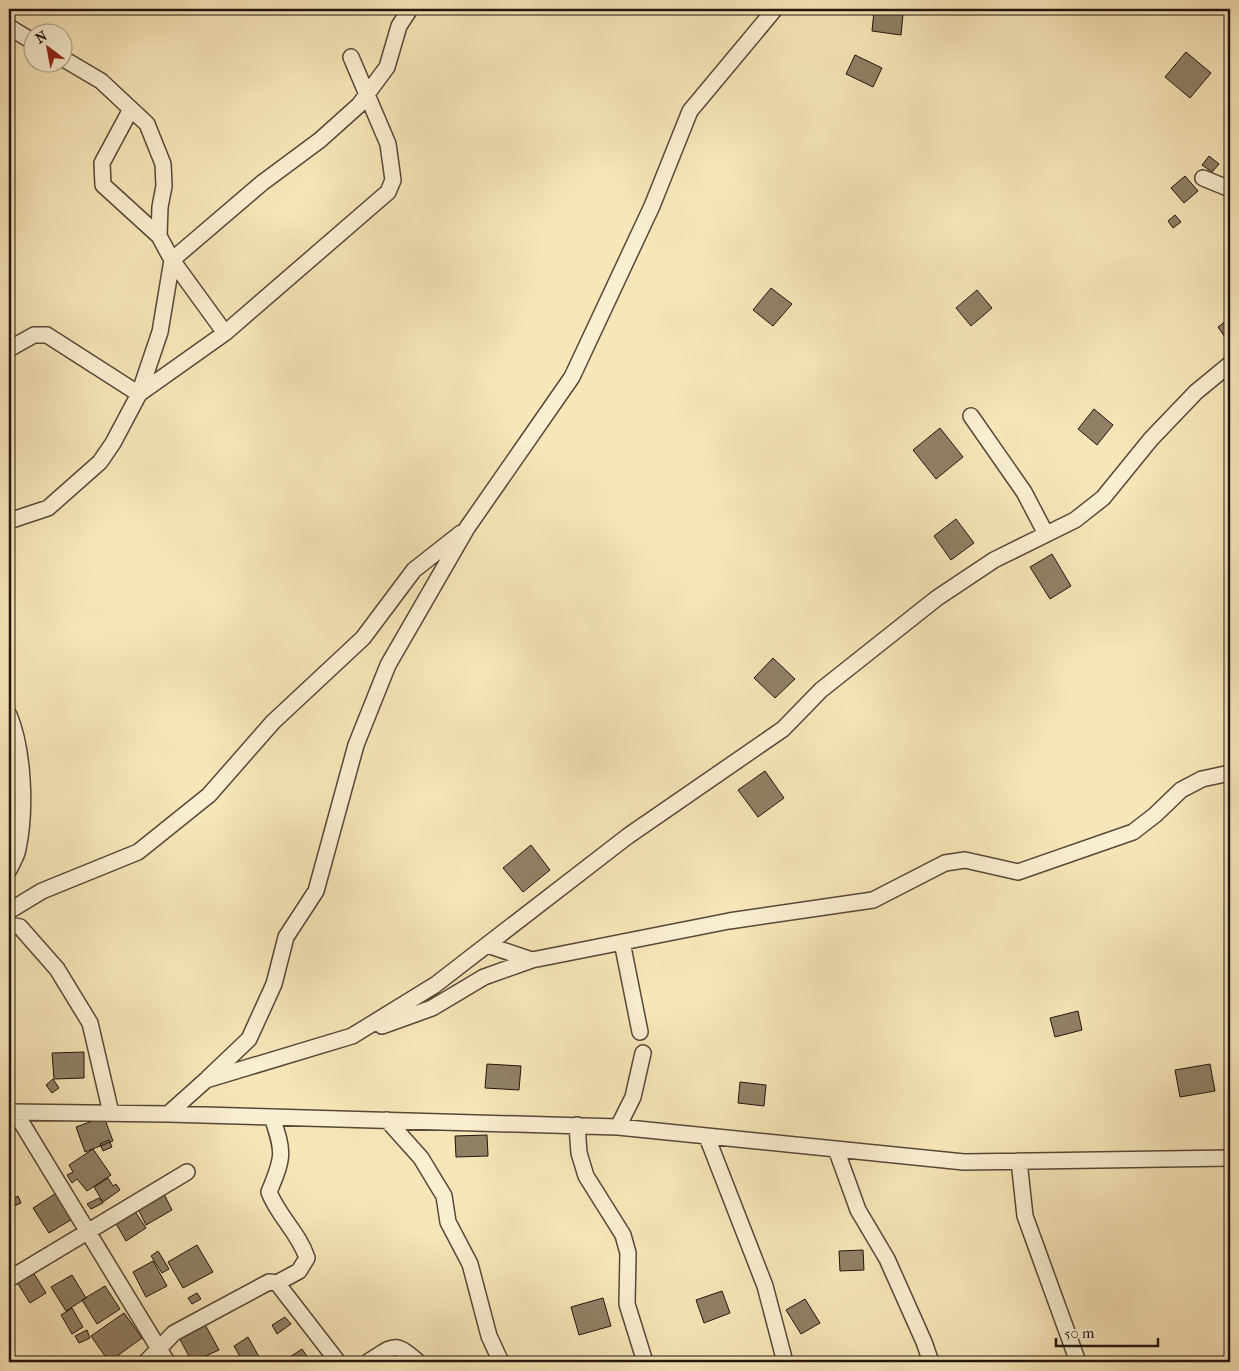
<svg xmlns="http://www.w3.org/2000/svg" width="1239" height="1371" viewBox="0 0 1239 1371" font-family="'IM FELL French Canon',serif">
  <style>
    .building { fill: #908166; stroke: #21140e }
    .lines { fill: none; stroke-linecap: round; stroke-linejoin: round }
    .minor-casing { stroke: #564838; stroke-width: 18 }
    .minor { stroke: #faefd1; stroke-width: 15 }
  </style>
  <rect width="100%" height="100%" fill="#f7e6b8"/>
  <filter id="stains"><feTurbulence type="fractalNoise" baseFrequency=".004" numOctaves="4"/><feColorMatrix values="0 0 0 0 .2 0 0 0 0 .09 0 0 0 0 .02 0 0 0 .5 -.17"/></filter>
  <radialGradient id="worn" r=".72"><stop offset=".6" stop-color="#630" stop-opacity="0"/><stop offset="1" stop-color="#630" stop-opacity=".3"/></radialGradient>
  <!-- building -->
  <path class="building" d="M874 11 903 14 901 35 872 31Z
    M1186 52 1211 73 1190 98 1165 77Z
    M855 55 882 68 873 87 846 74Z
    M1209 156 1219 164 1212 172 1202 165Z
    M1185 176 1198 191 1184 203 1171 188Z
    M1175 215 1181 222 1173 228 1168 221Z
    M771 288 792 304 773 326 753 310Z
    M977 290 992 308 971 326 956 308Z
    M1230 318V338L1227 340 1218 327Z
    M1094 409 1113 425 1097 445 1078 429Z
    M940 428 963 457 936 479 913 450Z
    M956 519 974 543 951 560 934 536Z
    M1052 554 1071 586 1050 599 1030 567Z
    M773 658 795 679 775 698 754 678Z
    M765 771 784 798 758 817 738 790Z
    M531 845 550 870 523 892 503 868Z
    M1078 1011 1082 1030 1055 1037 1050 1018Z
    M84 1052V1078L54 1079 52 1053Z
    M487 1064 521 1066 519 1090 485 1088Z
    M1210 1064 1215 1091 1180 1097 1175 1070Z
    M53 1079 59 1088 52 1093 46 1085Z
    M740 1082 766 1085 764 1106 738 1103Z
    M104 1117 113 1141 85 1152 76 1127Z
    M487 1135 488 1156 456 1157 455 1136Z
    M109 1140 112 1147 103 1151 100 1144Z
    M93 1149 111 1175 87 1191 77 1179 72 1183 67 1175 73 1172 69 1165Z
    M108 1178 113 1186 116 1184 120 1190 103 1202 94 1187Z
    M58 1192 74 1218 49 1233 33 1208Z
    M163 1192 172 1210 146 1225 137 1207Z
    M18 1196 21 1203 10 1208 9 1201Z
    M99 1198 103 1203 91 1209 87 1204Z
    M134 1210 146 1228 126 1241 115 1222Z
    M197 1245 213 1272 183 1288 168 1262Z
    M863 1250 864 1270 840 1271 839 1251Z
    M158 1251 169 1269 162 1273 151 1256Z
    M153 1261 167 1286 146 1297 133 1272Z
    M31 1269 46 1293 30 1303 15 1279Z
    M72 1275 86 1298 66 1311 51 1287Z
    M105 1286 120 1309 97 1324 82 1300Z
    M722 1291 730 1313 704 1323 696 1300Z
    M197 1293 201 1299 192 1304 188 1298Z
    M603 1298 611 1326 579 1335 571 1307Z
    M805 1299 820 1323 801 1334 786 1310Z
    M72 1308 83 1327 72 1334 61 1315Z
    M124 1313 142 1338 109 1362 91 1336Z
    M285 1317 291 1324 277 1334 272 1325Z
    M202 1319 219 1350 192 1362 176 1332Z
    M87 1330 90 1338 79 1343 75 1336Z
    M248 1337 262 1362H243L234 1346Z
    M302 1349 311 1362H282Z"/>
  <g class="lines">
    <defs>
      <path id="minor" d="M9 27 32 41
        M131 109 102 163 103 185 159 236
        M1203 178 1230 189
        M225 333 172 260 262 183 320 140 359 105 387 67 399 26 410 9
        M9 349 34 335H47L139 394 225 333 388 192 393 180 388 144 351 57
        M971 416 1024 492 1046 534
        M9 521 48 508 100 462 113 443 139 394 160 332 172 260 159 236 160 207 164 186 163 164 147 124 101 81 62 58
        M9 715C24 751 26 811 18 849 17 856 12 863 9 870
        M9 911 42 891 138 852 209 795 273 722 363 638 414 570 461 533
        M9 925 20 927 57 969 90 1023 111 1113
        M622 942 640 1032
        M487 945 532 960
        M382 1026 432 1008 484 977 532 960 729 921 873 900 945 863 965 860 1018 872 1133 832 1155 815 1181 790 1202 779 1230 773
        M208 1078 249 1039 274 984 286 937 316 891 356 745 388 665 467 528 572 377 652 206 690 111 775 9
        M9 1112 168 1114 618 1127 964 1162 1230 1158
        M15 1112 167 1362
        M168 1114 206 1080 352 1036 435 985 628 836 783 729 821 690 937 598 994 560 1075 520 1103 498 1151 439 1196 392 1230 364
        M272 1117C284 1153 284 1156 269 1192 278 1216 299 1233 307 1258L299 1271 277 1283
        M387 1120 421 1158 444 1196 448 1222 470 1264 489 1336 501 1362
        M577 1125 579 1153 586 1176 623 1235 628 1253 627 1304 645 1362
        M618 1127 633 1097 643 1053
        M707 1137 765 1286 785 1362
        M836 1149 858 1210 887 1259 924 1342 931 1362
        M1019 1161 1025 1216 1078 1362
        M9 1279 187 1172
        M146 1362 174 1333 269 1282 277 1283 338 1362
        M368 1362C394 1346 393 1340 418 1362"/>
    </defs>
    <!-- minor casing -->
    <use href="#minor" class="minor-casing"/>
    <!-- minor -->
    <use href="#minor" class="minor"/>
  </g>
  <!-- margin -->
  <rect width="1239" height="1371" fill="none" stroke="#f7e6b8" stroke-width="30"/>
  <rect x="10" y="10" width="1219" height="1351" fill="none" stroke="#21140e" stroke-width="2.5"/>
  <rect x="15" y="15" width="1209" height="1341" fill="none" stroke="#21140e"/>
  <!-- north arrow -->
  <g transform="translate(48 48) rotate(328)"><circle r="24" fill="#faefd1" stroke="#a39783"/>
  <path d="M0-4L9 19L0 12L-9 19Z" fill="#8f2418"/>
  <text y="-8" font-size="14" font-weight="bold" text-anchor="middle" fill="#21140e">N</text>
  </g>
  <!-- scale -->
  <path d="M1056 1338v8h102v-8" fill="none" stroke="#21140e" stroke-width="2.5"/>
  <text x="1064" y="1338" font-size="15" fill="#21140e" stroke="#faefd1" stroke-width="4" paint-order="stroke">50 m</text>
  <rect width="100%" height="100%" filter="url(#stains)"/>
  <rect width="100%" height="100%" fill="url(#worn)"/>
</svg>
